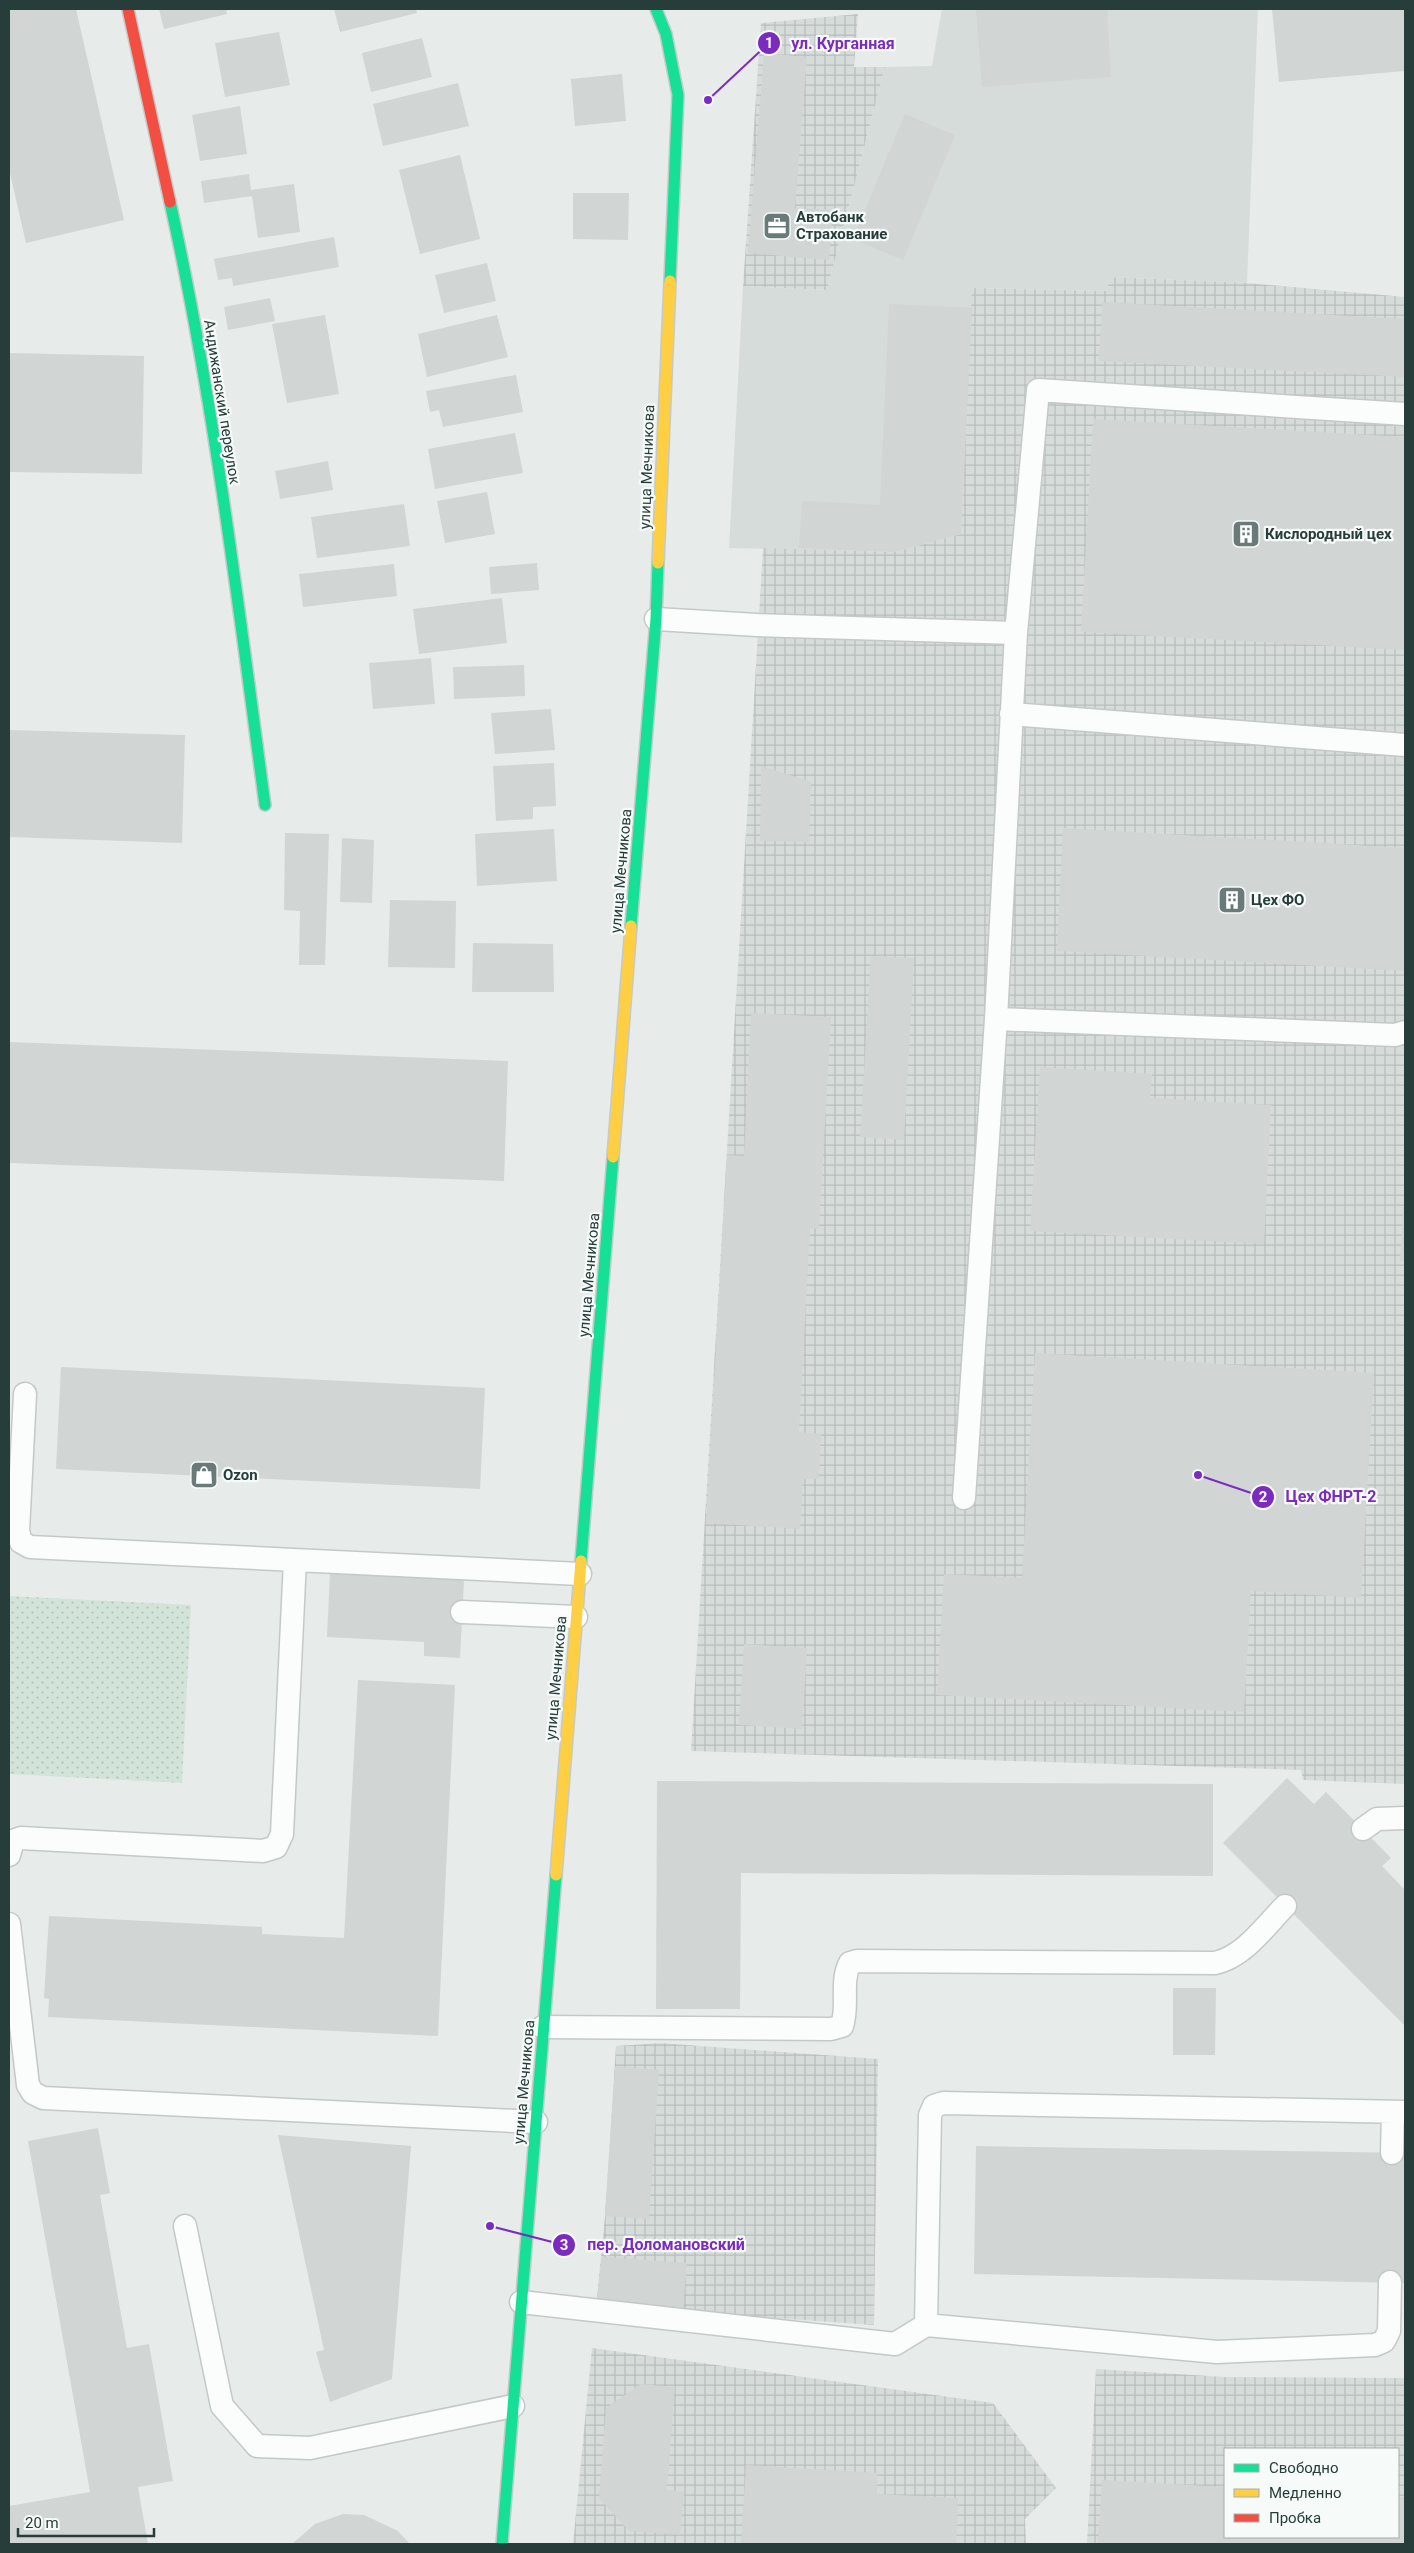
<svg xmlns="http://www.w3.org/2000/svg" width="1414" height="2553" viewBox="0 0 1414 2553" font-family="Roboto,sans-serif">
  <style>
    .built { fill: #d6dcda }
    .industrial { fill: url(#industrial-grid); fill-rule: evenodd }
    .park { fill: url(#park-dots) }
    .building { fill: #d1d5d4 }
    .lines { fill: none; stroke-linecap: round; stroke-linejoin: round }
    .lane-casing { stroke: #c4c9c7; stroke-width: 25 }
    .fast-casing { stroke: #c4cac8; stroke-width: 14 }
    .slow-casing { stroke: #c4cac8; stroke-width: 14 }
    .jam-casing { stroke: #c4cac8; stroke-width: 14 }
    .lane { stroke: #fbfcfc; stroke-width: 22 }
    .fast { stroke: #16e098; stroke-width: 11 }
    .slow { stroke: #ffcf43; stroke-width: 11 }
    .jam { stroke: #f24e42; stroke-width: 11 }
    .labels { text-anchor: middle; stroke-width: 4.5; stroke-linejoin: round; paint-order: stroke }
    .poi-label { font-size: 15px; font-weight: bold; fill: #273d3a; stroke: #f6faf8; text-anchor: start }
    .street-label { font-size: 15px; fill: #273d3a; stroke: #f6faf8 }
    .leader { fill: none; stroke: #7b2cbf; stroke-width: 2 }
    .callout-dot { fill: #7b2cbf; stroke: #f6faf8; stroke-width: 2 }
    .mark-label { font-size: 15px; text-anchor: middle; font-weight: bold; fill: #fff }
    .callout-label { font-size: 16px; text-anchor: middle; font-weight: bold; fill: #7b2cbf; stroke: #f6faf8; stroke-width: 4.5; stroke-linejoin: round; paint-order: stroke }
  </style>
  <defs>
    <pattern id="industrial-grid" width="8" height="8" patternUnits="userSpaceOnUse" patternTransform="scale(1.25)"><rect width="8" height="8" fill="#d6dcda"/><path d="M0 4h8M4 0v8" fill="none" stroke="#b8bebc"/></pattern>
    <pattern id="park-dots" width="8" height="8" patternUnits="userSpaceOnUse" patternTransform="scale(1.25)"><rect width="8" height="8" fill="#d2e3da"/><path d="M2 2h.1M6 6h.1" fill="none" stroke="#b4c4bc" stroke-width="1.8" stroke-linecap="round"/></pattern>
  </defs>
  <rect width="100%" height="100%" fill="#e7ecea"/>
  <!-- built -->
  <path class="built" d="M942 9H1258L1247 283 1111 277 1107 291 973 288 961 534 894 552 729 548 743 286 827 290 885 67 932 66Z"/>
  <!-- industrial -->
  <path class="industrial" d="M858 14 854 67H885L827 290 743 286 761 23Z
    M1110 277 1247 283 1405 297V1784L1303 1780 1301 1770 691 1751 763 548 894 552 961 534 972 288 1107 291Z
    M660 2043 878 2059 874 2325 596 2306 605 2216 616 2046Z
    M592 2348 993 2403 1056 2488 1025 2519 1026 2544H573Z
    M1096 2369 1225 2377 1405 2378V2544H1087ZM1225 2449H1398V2537H1225Z"/>
  <!-- park -->
  <path class="park" d="M9 1596 191 1605 182 1783 9 1774Z"/>
  <!-- building -->
  <path class="building" d="M9 9H76L124 220 26 243 9 169Z
    M159 9H226L227 14 164 29Z
    M334 9H416L417 13 340 32Z
    M976 9H1107L1111 77 982 87Z
    M1272 9H1405V71L1279 82Z
    M279 32 290 85 225 97 215 43Z
    M422 38 432 77 371 92 362 53Z
    M764 53 807 57 795 208 833 210 829 260 748 253Z
    M622 74 626 121 575 126 571 79Z
    M458 83 469 126 383 146 373 104Z
    M240 106 247 154 200 161 192 115Z
    M905 114 955 135 903 260 853 239Z
    M460 155 480 239 420 254 399 170Z
    M249 174 251 190 294 184 300 232 258 238 252 196 204 203 201 181Z
    M573 193H629L628 240 573 239Z
    M334 237 339 267 233 286 232 278 218 280 214 259Z
    M487 263 496 301 444 313 435 275Z
    M270 298 275 321 228 330 224 307Z
    M1102 302 1405 319V377L1099 361Z
    M889 304 972 308 961 534 894 552 799 548 802 501 880 505Z
    M325 315 339 394 287 403 272 324Z
    M497 315 508 357 427 377 418 334Z
    M9 353 144 356 142 474 9 472Z
    M516 375 523 412 443 427 439 410 430 412 426 391Z
    M1093 419 1405 437V650L1081 632Z
    M515 433 523 473 435 489 428 449Z
    M328 461 333 490 280 499 275 471Z
    M487 492 495 534 445 543 437 501Z
    M404 504 410 546 317 558 311 517Z
    M537 563 539 590 491 594 489 567Z
    M394 564 397 596 303 607 299 574Z
    M502 598 507 643 419 654 413 609Z
    M431 658 435 704 373 709 369 663Z
    M524 665 525 696 454 699 453 667Z
    M551 709 555 750 495 754 491 713Z
    M9 730 185 735 182 843 9 837Z
    M554 763 556 806 533 807V819L496 821 493 766Z
    M761 766 811 782 809 842 760 841Z
    M1063 828 1405 848V971L1057 951Z
    M554 829 557 881 477 886 475 834Z
    M285 833 329 834 325 965H299L300 911 284 910Z
    M342 838 374 840 372 903 340 902Z
    M390 900 456 901 455 968 388 967Z
    M473 943 553 944 554 992H472Z
    M871 956 914 958 904 1140 860 1137Z
    M751 1013 831 1017 819 1229 810 1228 799 1432 821 1434 819 1479H803L800 1529 706 1523 727 1155 744 1156Z
    M9 1042 508 1061 504 1181 9 1163Z
    M1040 1067 1152 1074 1150 1098 1271 1105 1264 1244 1030 1231Z
    M1404 1198H1405V1261H1400Z
    M1035 1353 1374 1373 1361 1598 1251 1591 1244 1712 937 1695 944 1574 1022 1578Z
    M61 1367 485 1388 480 1489 56 1469Z
    M330 1573 464 1580 460 1658 424 1656V1642L327 1637Z
    M744 1644 807 1648 802 1729 739 1725Z
    M358 1680 455 1685 438 2036 48 2017 49 1999 44 1998 49 1916 262 1927V1934L344 1938Z
    M1287 1778 1314 1804 1326 1792 1391 1858 1382 1866 1405 1890V2026L1223 1843Z
    M657 1781 1213 1784V1876L741 1873 740 2009H656Z
    M1173 1988H1216L1215 2055H1173Z
    M615 2066 659 2070 649 2219 605 2216Z
    M98 2128 110 2193 100 2195 127 2348 149 2344 173 2481 138 2487 148 2544H9V2506L90 2492 28 2141Z
    M278 2135 411 2146 392 2379 330 2402 316 2352 324 2350Z
    M976 2146 1405 2153V2283L974 2274Z
    M602 2257 687 2263 683 2311 596 2306Z
    M641 2384 675 2387 667 2490 684 2492 680 2535 629 2531 599 2498 606 2408Z
    M746 2465 877 2473V2494L958 2498 956 2544H741Z
    M1102 2480 1225 2487V2537H1398V2497H1405V2544H1098Z
    M343 2514 364 2515 398 2531 410 2544H292L315 2524Z"/>
  <g class="lines">
    <defs>
      <path id="lane" d="M656 619 757 625 1016 633
        M1011 714 1405 745
        M996 1019 1395 1035 1405 1032
        M25 1394 18 1531 21 1542 30 1547 580 1574
        M964 1498 996 1019 1016 633 1038 390 1405 414
        M462 1612 576 1617
        M1363 1829 1377 1819 1405 1818
        M9 1855 13 1841 21 1838 263 1851 276 1847 282 1834 295 1560
        M9 1924 28 2085 33 2093 43 2098 536 2122
        M543 2027 831 2029 842 2026C849 2006 840 1981 850 1963L857 1961 1215 1963C1244 1957 1265 1926 1285 1906
        M1392 2153 1393 2112
        M185 2226 222 2406 257 2446 310 2448 513 2406
        M521 2302 895 2344 926 2325 1217 2352 1375 2345 1384 2341 1389 2331 1390 2282
        M926 2325 930 2115 934 2106 943 2103 1405 2112"/>
      <path id="fast" d="M656 9 666 34 678 95 670 281
        M170 202C214 400 238 604 265 805
        M631 926 656 619 658 563
        M581 1561 613 1157
        M502 2544 556 1875"/>
      <path id="slow" d="M658 563 670 281
        M613 1157 631 926
        M556 1875 581 1561"/>
      <path id="jam" d="M128 9 170 202"/>
    </defs>
    <!-- lane casing -->
    <use href="#lane" class="lane-casing"/>
    <!-- fast casing -->
    <use href="#fast" class="fast-casing"/>
    <!-- slow casing -->
    <use href="#slow" class="slow-casing"/>
    <!-- jam casing -->
    <use href="#jam" class="jam-casing"/>
    <!-- lane -->
    <use href="#lane" class="lane"/>
    <!-- fast -->
    <use href="#fast" class="fast"/>
    <!-- slow -->
    <use href="#slow" class="slow"/>
    <!-- jam -->
    <use href="#jam" class="jam"/>
  </g>
  <!-- icons -->
  <defs>
    <symbol id="office-square" viewBox="-11 -11 22 22"><rect x="-9" y="-9" width="18" height="18" rx="4" fill="#6a7a78" stroke="#f6faf8"/><path d="M-6-3h4V-5.5h4V-3h4V5H-6ZM-1-4.5V-3h2v-1.5ZM-6 0V1H6V0Z" fill="#fff"/></symbol>
    <symbol id="building-square" viewBox="-11 -11 22 22"><rect x="-9" y="-9" width="18" height="18" rx="4" fill="#6a7a78" stroke="#f6faf8"/><path d="M-4-6H4V6H1V3H-1V6H-4ZM-2.5-4.3h1.7v1.8h-1.7ZM.8-4.3h1.7v1.8H.8ZM-2.5-1h1.7V.8h-1.7ZM.8-1h1.7V.8H.8Z" fill="#fff"/></symbol>
    <symbol id="shop-square" viewBox="-11 -11 22 22"><rect x="-9" y="-9" width="18" height="18" rx="4" fill="#6a7a78" stroke="#f6faf8"/><path d="M-5-2.5h2.3a2.7 3.5 0 0 1 5.4 0H5L5.5 6h-11ZM-1.5-2.5h3a1.5 2.3 0 0 0-3 0Z" fill="#fff"/></symbol>
  </defs>
  <g fill-rule="evenodd">
    <use href="#office-square" x="761" y="210" width="32" height="32"/>
    <use href="#building-square" x="1230" y="518" width="32" height="32"/>
    <use href="#building-square" x="1216" y="884" width="32" height="32"/>
    <use href="#shop-square" x="188" y="1459" width="32" height="32"/>
  </g>
  <g class="labels">
    <!-- poi labels -->
    <g class="poi-label">
      <text x="796" y="222">Автобанк<tspan x="796" dy="17">Страхование</tspan></text>
      <text x="1265" y="539">Кислородный цех</text>
      <text x="1251" y="905">Цех ФО</text>
      <text x="223" y="1480">Ozon</text>
    </g>
    <!-- street labels -->
    <g class="street-label">
      <text transform="translate(222 402) rotate(81)" y="5">Андижанский переулок</text>
      <text transform="translate(647 467) rotate(-88)" y="5">улица Мечникова</text>
      <text transform="translate(621 871) rotate(-85)" y="5">улица Мечникова</text>
      <text transform="translate(589 1275) rotate(-85)" y="5">улица Мечникова</text>
      <text transform="translate(556 1678) rotate(-85)" y="5">улица Мечникова</text>
      <text transform="translate(524 2082) rotate(-85)" y="5">улица Мечникова</text>
    </g>
  </g>
  <!-- callouts -->
  <path class="leader" d="M708 100L769 43M1198 1475L1263 1497M490 2226L564 2245"/>
  <g class="callout-dot">
    <circle cx="708" cy="100" r="5"/>
    <circle cx="1198" cy="1475" r="5"/>
    <circle cx="490" cy="2226" r="5"/>
    <circle cx="769" cy="43" r="12"/>
    <circle cx="1263" cy="1497" r="12"/>
    <circle cx="564" cy="2245" r="12"/>
  </g>
  <g class="mark-label">
    <text x="769" y="48">1</text>
    <text x="1263" y="1502">2</text>
    <text x="564" y="2250">3</text>
  </g>
  <g class="callout-label">
    <text x="843" y="49">ул. Курганная</text>
    <text x="1331" y="1502">Цех ФНРТ-2</text>
    <text x="666" y="2250">пер. Доломановский</text>
  </g>
  <!-- border -->
  <rect width="1414" height="2553" fill="none" stroke="#273d3a" stroke-width="20"/>
  <!-- legend -->
  <rect x="1224" y="2448" width="175" height="90" fill="#f6faf8" stroke="#a3aeac"/>
  <rect x="1234" y="2464" width="25" height="8" fill="#16e098" stroke="#a3aeac"/>
  <text x="1269" y="2473" font-size="15" fill="#273d3a">Свободно</text>
  <rect x="1234" y="2489" width="25" height="8" fill="#ffcf43" stroke="#a3aeac"/>
  <text x="1269" y="2498" font-size="15" fill="#273d3a">Медленно</text>
  <rect x="1234" y="2514" width="25" height="8" fill="#f24e42" stroke="#a3aeac"/>
  <text x="1269" y="2523" font-size="15" fill="#273d3a">Пробка</text>
  <!-- scale -->
  <path d="M18 2528v8h136v-8" fill="none" stroke="#273d3a" stroke-width="2.5"/>
  <text x="25" y="2528" font-size="15" fill="#273d3a" stroke="#f6faf8" stroke-width="4" paint-order="stroke">20 m</text>
</svg>
